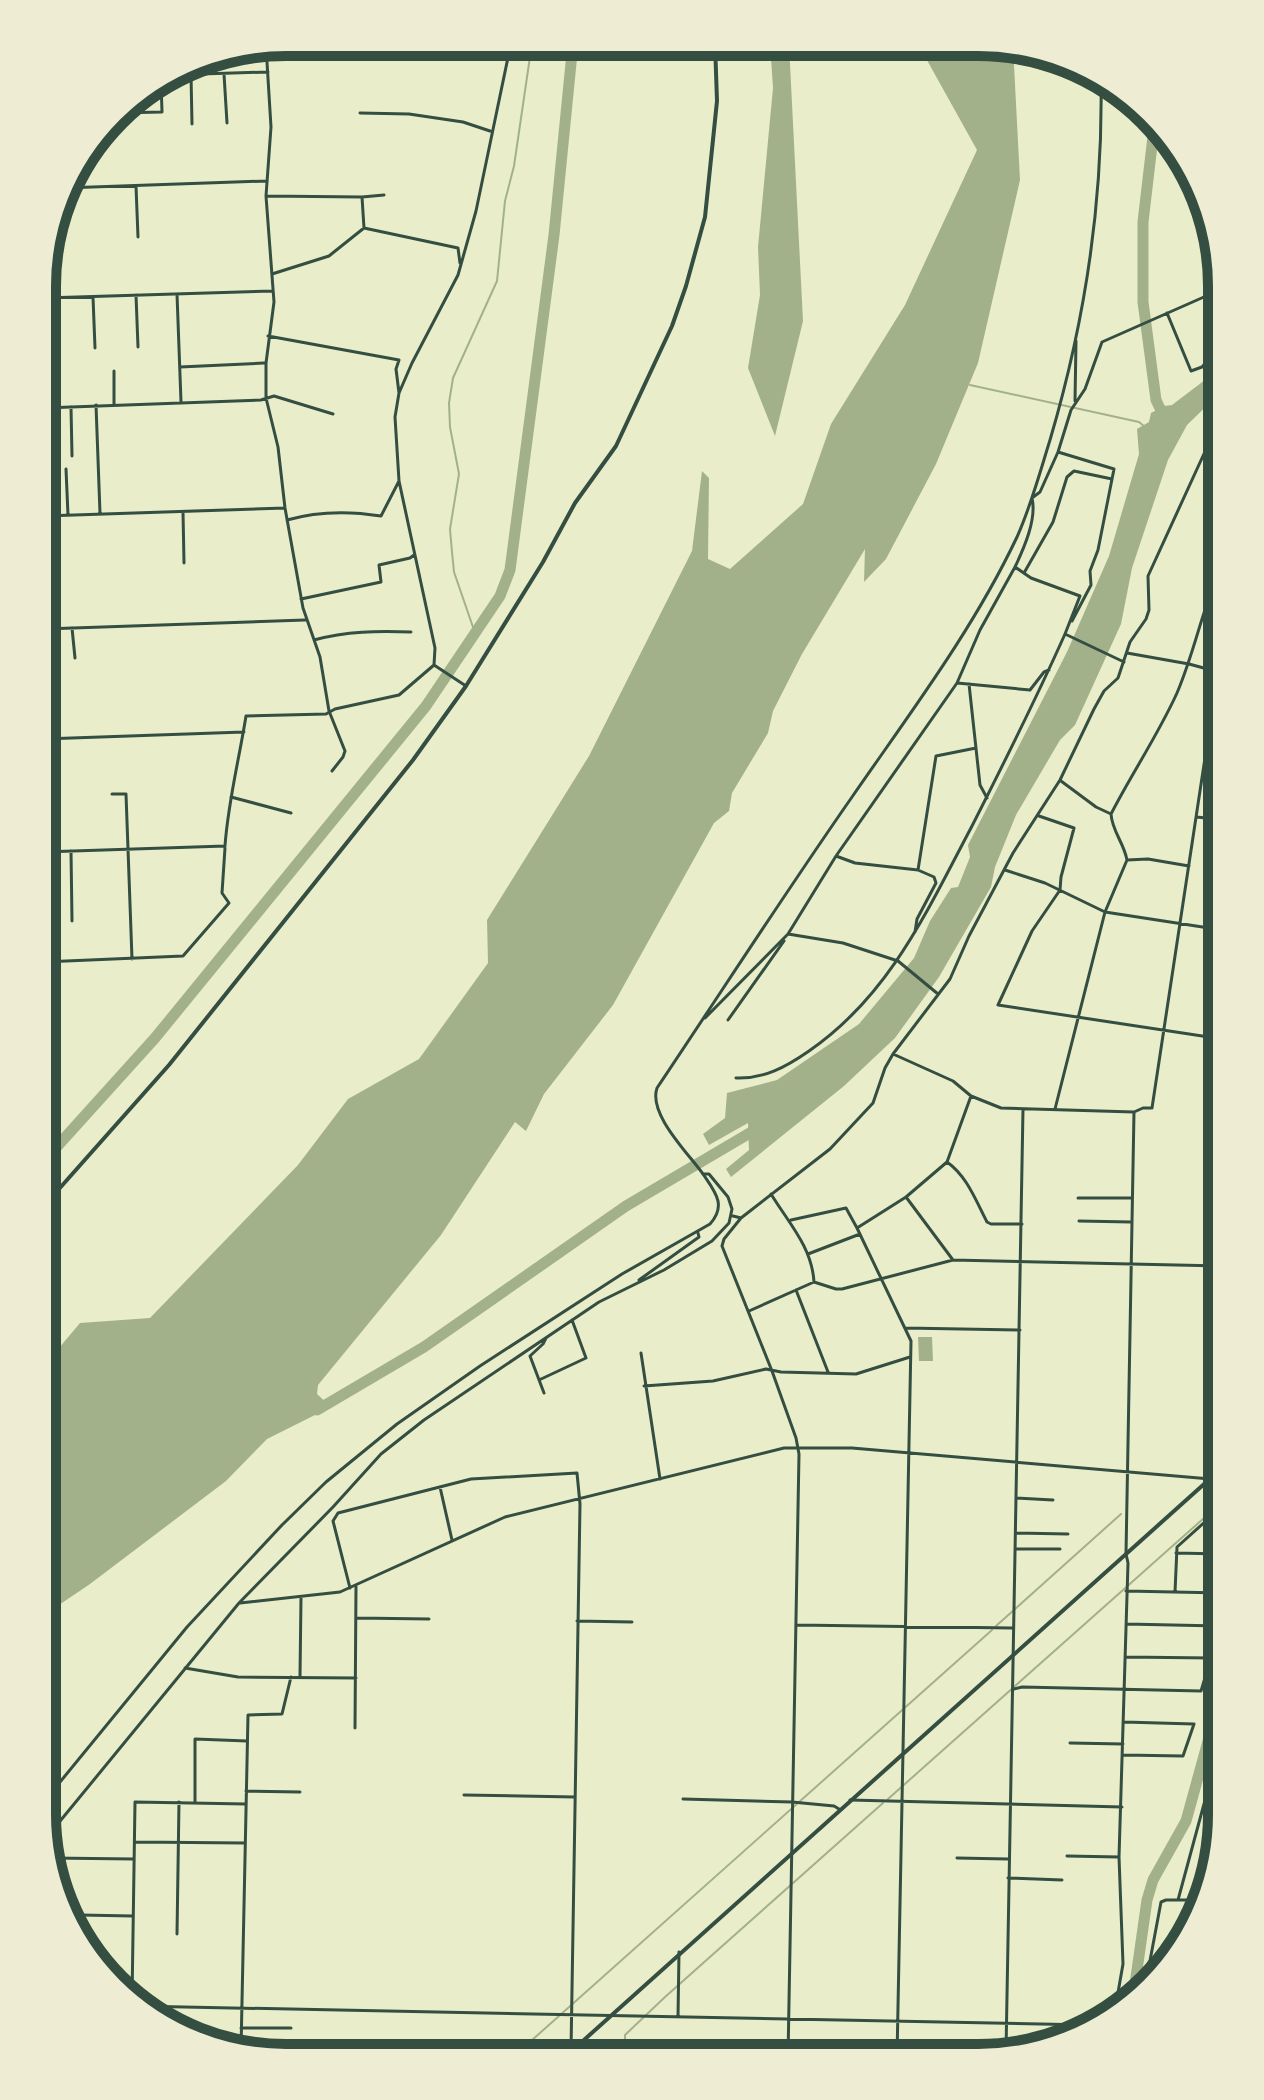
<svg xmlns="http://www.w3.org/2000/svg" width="1264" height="2100" viewBox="0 0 1264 2100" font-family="'PT Sans Narrow',sans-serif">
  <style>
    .water { fill: #a3b18a }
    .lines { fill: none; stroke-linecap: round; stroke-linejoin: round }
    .stream { stroke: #a3b18a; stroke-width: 2 }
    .river { stroke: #a3b18a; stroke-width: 11 }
    .minor { stroke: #344e41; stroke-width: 3 }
    .tertiary { stroke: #344e41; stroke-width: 3 }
    .secondary { stroke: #344e41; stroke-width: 4 }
    .primary { stroke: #344e41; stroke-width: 4 }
    .rim { fill: none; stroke: #344e41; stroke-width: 10 }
  </style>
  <rect width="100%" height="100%" fill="#e9edc9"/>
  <!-- water -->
  <path class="water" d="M770 43 789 44 803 321 775 436 748 368 760 295 758 247 773 88Z
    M918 44 1013 46 1020 180 978 363 936 464 886 559 864 582 865 549 802 654 773 711 768 733 732 793 729 811 714 823 613 1005 544 1094 526 1131 515 1122 441 1235 318 1385 317 1394 331 1407 267 1439 226 1481 90 1584 53 1609 42 1623 43 1367 80 1323 150 1318 298 1165 348 1099 419 1059 488 963 487 920 589 756 692 551 702 471 709 478 708 559 730 569 803 504 831 424 905 305 977 150Z
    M1222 367V391L1187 425 1168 460 1132 568 1121 624 1075 725 1060 740 1016 815 995 867 991 887 939 977 895 1038 844 1086 731 1177 726 1169 749 1150 748 1123 709 1145 703 1134 725 1118 727 1093 777 1080 859 1024 914 958 930 921 951 888 958 887 970 857 968 845 1067 652 1109 556 1139 454 1137 429 1149 422 1151 413 1164 406 1172 405Z
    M918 1337H932L933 1361H919Z"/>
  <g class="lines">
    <!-- stream -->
    <path class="stream" d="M970 385 1139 422 1145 427
      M475 633 454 572 452 552 450 529 459 474 450 427 449 403 453 378 497 281 505 201 514 166 532 43
      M996 1626 1121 1514
      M888 1799 1222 1502
      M513 2057 992 1630
      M625 2057V2035L665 1997 883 1803"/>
    <!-- river -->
    <path class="river" d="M1154 128 1143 222V302L1156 400 1165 419
      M43 1162 155 1038 426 706 500 596 510 570 554 235 573 43
      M317 1410 424 1347 626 1206 760 1127
      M1134 1991 1147 1900 1153 1880 1186 1821 1221 1694"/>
    <!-- minor -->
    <path class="minor" d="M266 46 271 127 266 196 274 302 266 363V398L278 447 285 508 303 608 320 657 329 711 345 751 343 757 332 771
      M224 74 227 123
      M170 75 268 72
      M191 75 192 124
      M117 113 162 112 161 81
      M360 113 409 114 463 122 490 131
      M136 186 138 237
      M64 188 266 181
      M266 196 362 197 384 195
      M362 197 364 228
      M272 274 329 256 364 228 458 248 460 263
      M177 294 181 402
      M136 295 138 347
      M93 297 95 348
      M44 298 273 291
      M1167 313 1191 371 1202 367 1222 344
      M268 336 399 360 396 369 399 393
      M180 367 264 363
      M114 371V405
      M1075 401 1076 341
      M96 405 100 513
      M71 407 72 456
      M44 408 261 400 274 396 333 414
      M1058 452 1114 469 1098 550 1090 571 1091 585 1072 621
      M66 469 68 515
      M1032 498 1040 492 1058 452 1071 410 1085 389 1102 342 1222 289
      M1032 498C1037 519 1024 548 1015 567L1031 578 1080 596 1065 634 1124 662
      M183 512 184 563
      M44 516 285 508
      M287 520C318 511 350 511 381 516L399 481
      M1015 567 980 630 957 683 1030 690 1044 672 1049 670
      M1024 573 1053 522 1067 477 1074 471 1112 479
      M301 599 381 582 379 565 410 558 414 555
      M72 628 75 658
      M44 629 305 620
      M314 640C347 631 377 631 411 632
      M1127 653 1189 664 1222 673
      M434 665 466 686
      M969 684 980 785 987 798
      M43 739 244 732
      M43 772H55L54 739
      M1061 781 1096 807 1111 814
      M112 794H126L132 959
      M231 797 291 813
      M1039 816 1074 828 1061 877 1060 890 1032 931 998 1005 1222 1039
      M1197 817 1222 820
      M71 851 72 921
      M43 852 225 846C228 802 239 760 246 716L326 714 335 709 399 695 434 665 435 648 399 481 395 417 399 393 412 363 458 275 476 211 511 43
      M1127 860 1148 859 1189 866
      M918 870 936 756 976 748
      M1005 870 1045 883 1105 912 1222 930
      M915 932 917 919 936 883 934 877 918 870 855 863 836 856 957 683
      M788 934 836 856
      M43 962 183 956 229 903 222 893 225 848
      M705 1018 788 934 843 943 898 961 938 994
      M728 1020 784 941
      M893 1054 953 1081 971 1096 1001 1108 1134 1112 1143 1108H1152L1218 672
      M736 1078C764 1079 786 1067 809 1051 890 995 927 911 972 826 1004 763 1036 699 1065 634
      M1055 1109 1105 912 1127 860C1124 843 1112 831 1111 814 1132 773 1158 735 1177 693 1195 651 1203 606 1222 563
      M947 1162C967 1176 976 1201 987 1222L991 1224H1022
      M771 1194C788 1222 812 1247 814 1282
      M906 1197 953 1260
      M1078 1198H1131
      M733 1216 741 1218 724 1239 722 1246 772 1371 796 1438 799 1454 788 2057
      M741 1218 830 1149 873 1103 885 1068 893 1054 950 979 969 936 1013 853 1060 780 1094 709 1104 691 1118 678 1130 642 1146 619 1149 610 1148 576 1208 445 1222 419
      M791 1220 846 1208 857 1228
      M1079 1221 1131 1222
      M808 1254 860 1234
      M639 1280 699 1237 698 1233
      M796 1290 828 1372
      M749 1311 814 1282 836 1289H842L953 1260 1222 1266
      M905 1328 1020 1330
      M641 1353 660 1479
      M539 1380 586 1358 572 1320
      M644 1386 713 1381 766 1369 781 1372 856 1374 910 1357
      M544 1393 530 1356 543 1344 546 1338
      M440 1487 452 1540
      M1016 1498 1053 1500
      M1016 1533 1068 1534
      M1016 1549H1060
      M1176 1553 1222 1554
      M350 1588 333 1521 338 1513 471 1479 577 1473 580 1504 571 2051
      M1126 1591 1222 1593
      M1175 1592 1177 1547 1207 1520H1222
      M240 1603 340 1592 505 1517 784 1448H852L1222 1480
      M357 1618 429 1619
      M577 1621 632 1622
      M1126 1624 1219 1626 1222 1615
      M796 1625 1012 1628
      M185 1668 238 1677 356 1678
      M300 1676 301 1597
      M1014 1689 1022 1687 1201 1691 1211 1658 1125 1657
      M355 1728 356 1586
      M1070 1743 1123 1744
      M1123 1755 1183 1756 1194 1724 1124 1722
      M246 1791 300 1792
      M464 1795 575 1797
      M683 1799 792 1802 834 1806 839 1809
      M850 1800 1122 1807
      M195 1802V1739L247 1741
      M47 1837 239 1603 333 1507 381 1454 424 1420 599 1302 664 1270 712 1241 729 1223 732 1209 728 1197 709 1174H703C688 1153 648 1114 657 1088 722 991 785 893 852 797 910 713 973 630 1017 537 1031 506 1040 472 1050 440 1084 325 1103 202 1101 82
      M135 1842 245 1843
      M1067 1856 1119 1857
      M51 1858 134 1859
      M957 1858 1008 1859
      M1008 1878 1062 1880
      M63 1910H76
      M80 1915 133 1916
      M177 1934 179 1802
      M1149 1962 1169 1964
      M132 2000 135 1802 246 1804
      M1116 2004 1123 1964 1119 1857 1128 1563 1126 1554 1134 1112
      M136 2006 1090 2025
      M678 2017 679 1952
      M241 2028H291
      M241 2050 248 1715 282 1714 291 1677
      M1006 2052 1023 1109
      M897 2058 911 1341 857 1228 906 1197 947 1162 971 1096"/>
    <!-- tertiary -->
    <path class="tertiary" d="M42 1804 187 1627 282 1525 326 1482 397 1424 480 1366 622 1274 710 1224C727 1205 715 1192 703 1174
      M1178 1900 1214 1767 1221 1762
      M1146 1982 1161 1902 1166 1900H1205"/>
    <!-- secondary -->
    <path class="secondary" d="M43 1207 169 1065 413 760 466 686 543 562 575 503 616 446 672 326 686 286 705 217 717 101 715 43"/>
    <!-- primary -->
    <path class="primary" d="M565 2057 1222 1468"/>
  </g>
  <!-- crop -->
  <path d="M0 0H1264V2100H0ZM286 56H978A230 230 0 0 1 1208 286V1814A230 230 0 0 1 978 2044H286A230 230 0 0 1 56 1814V286A230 230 0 0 1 286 56Z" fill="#eeecd3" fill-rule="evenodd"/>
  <path class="rim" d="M286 56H978A230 230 0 0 1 1208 286V1814A230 230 0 0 1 978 2044H286A230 230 0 0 1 56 1814V286A230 230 0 0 1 286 56Z"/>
</svg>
